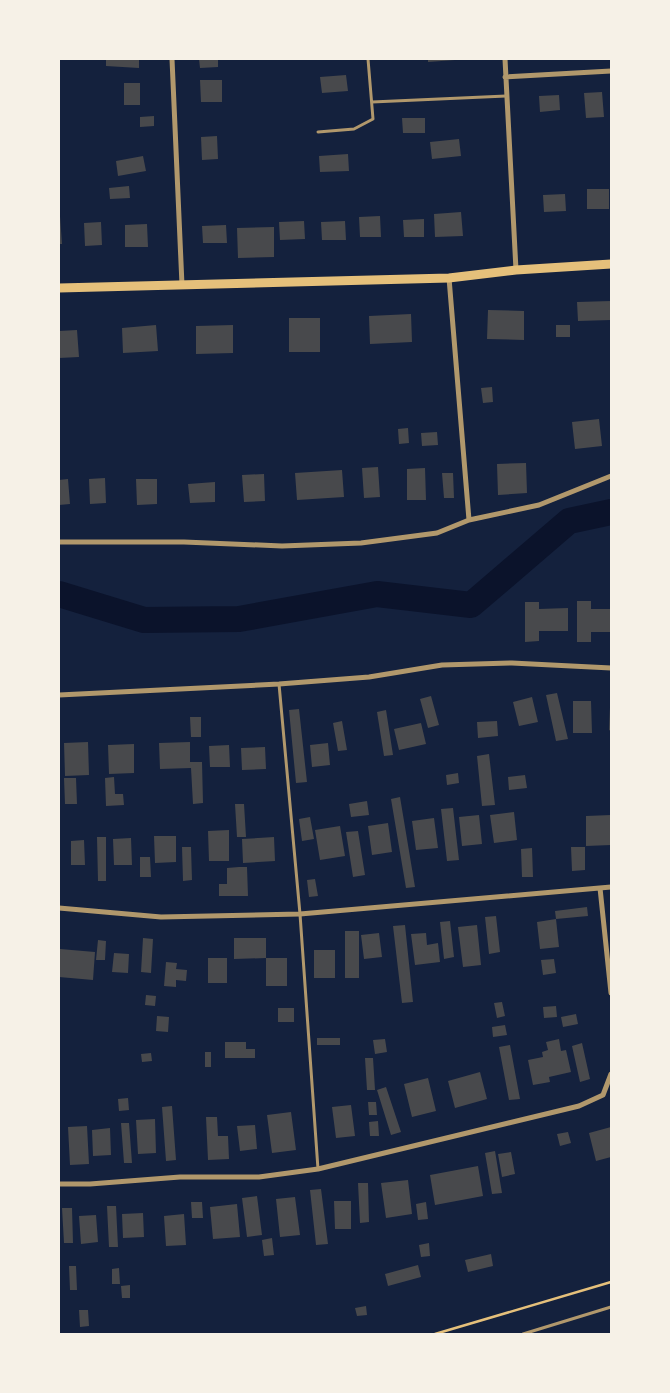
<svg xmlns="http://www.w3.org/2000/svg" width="670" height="1393" viewBox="0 0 670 1393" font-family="'IBM Plex Sans',sans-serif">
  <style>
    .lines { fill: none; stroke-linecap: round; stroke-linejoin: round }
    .river { stroke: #0b132b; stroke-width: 26 }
    .building { fill: #48494c }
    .path { stroke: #e5c07b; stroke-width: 2.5 }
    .service { stroke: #b1986c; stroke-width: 3 }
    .minor { stroke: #b1986c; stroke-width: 5 }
    .secondary { stroke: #e5c07b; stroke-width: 9 }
  </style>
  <rect width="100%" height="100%" fill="#14213d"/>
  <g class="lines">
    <!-- river -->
    <path class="river" d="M59 594 144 620 239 619 377 594 471 605 569 521 611 512"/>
  </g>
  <!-- building -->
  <path class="building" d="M106 59H139V68L106 66Z
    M199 59H218V67L200 68Z
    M428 59H455V60L428 62Z
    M346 75 348 91 322 93 320 77Z
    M200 80H222V102H201Z
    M124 83H140V105H124Z
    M602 92 604 117 586 118 584 93Z
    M559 95 560 110 540 112 539 96Z
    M154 116V126L140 127V117Z
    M402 118H425V133H403Z
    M217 136 218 159 202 160 201 137Z
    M459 139 461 156 432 159 430 142Z
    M348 154 349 171 320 172 319 156Z
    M143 156 146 171 118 176 116 161Z
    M129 186 130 198 110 199 109 188Z
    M587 189H609V209H587Z
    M565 194 566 211 544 212 543 195Z
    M461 212 463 236 435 237 434 214Z
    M59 216H60L62 244H59Z
    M380 216 381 237H360L359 217Z
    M424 219V237H404L403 220Z
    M304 221 305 239 280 240 279 222Z
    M345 221 346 240H322L321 222Z
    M101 222 102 245 85 246 84 223Z
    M147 224 148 247H125V225Z
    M226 225 227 243H203L202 226Z
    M274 227V257L238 258 237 228Z
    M611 301V320L578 321 577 302Z
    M488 310 524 311V340L487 339Z
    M411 314 412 342 370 344 369 316Z
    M289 318H320V352H289Z
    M156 325 158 351 123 353 122 328Z
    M233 325V353L196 354V326Z
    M556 325H570V337H556Z
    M77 330 79 357 59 358V331Z
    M492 387 493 402 483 403 481 388Z
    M599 419 602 446 575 449 572 422Z
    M408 428 409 443 399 444 398 429Z
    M437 432 438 445 422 446 421 433Z
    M526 463 527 493 498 495 497 464Z
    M378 467 380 497 364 498 362 468Z
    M425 468 426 500H407V469Z
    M342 470 344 497 297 500 295 473Z
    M442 473H453L454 498H444Z
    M264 474 265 501 244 502 242 475Z
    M105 478 106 503 90 504 89 479Z
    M68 479 70 504 59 505V480Z
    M136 479H157V504L137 505Z
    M215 482V502L190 503 188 484Z
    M577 601H591V609H611V632H591V642H577Z
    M525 602H539V609L568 608V631H539V641L525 642Z
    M557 693 568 739 556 741 546 695Z
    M431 696 439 725 428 728 420 699Z
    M532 697 538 722 519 726 513 702Z
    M573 701H591L592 733H573Z
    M610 707H611V731L609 730Z
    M299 709 307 782 296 783 289 710Z
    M386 710 393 755 384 756 377 712Z
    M190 717H201V737H191Z
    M342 721 347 750 338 751 333 723Z
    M497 721 498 736 478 738 477 722Z
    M421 723 426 744 399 750 394 729Z
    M88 742 89 775 65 776 64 743Z
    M190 742V762H202L203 803 193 804 191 768 160 769 159 743Z
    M328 743 330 765 312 767 310 745Z
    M134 744V773L109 774 108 745Z
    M229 745 230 767H210L209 746Z
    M265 747 266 769 242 770 241 748Z
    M489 754 495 805 482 806 477 756Z
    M458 773 459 783 447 785 446 775Z
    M525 775 527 788 509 790 508 777Z
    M114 777 115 794H123L124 805 106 806 105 778Z
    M64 778H76L77 804H65Z
    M400 797 415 887 406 888 391 799Z
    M367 801 369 815 351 817 349 804Z
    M235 804H244L246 837H237Z
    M453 808 459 860 447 861 441 809Z
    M514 812 517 840 494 843 490 815Z
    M479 815 482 844 462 846 459 817Z
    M611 815V845L586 846V816Z
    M310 817 314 839 302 841 299 819Z
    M434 818 438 848 416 850 412 821Z
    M388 823 392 852 372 855 368 826Z
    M340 826 345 856 320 860 315 830Z
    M229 830V861H209L208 831Z
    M358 831 365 875 353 877 346 832Z
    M154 836H176V862L155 863Z
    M97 837H106V881H98Z
    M274 837 275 861 243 863 242 839Z
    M131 838 132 865H114L113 839Z
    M84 840 85 865H71V841Z
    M182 847H191L192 880 183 881Z
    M571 847H585V870L572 871Z
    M532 848 533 877H522L521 849Z
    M140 857H150L151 877H140Z
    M239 867H247L248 896H219V884H227V868Z
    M315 879 318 896 309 897 307 880Z
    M587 907 588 916 556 919 555 911Z
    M496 916 500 952 489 954 485 917Z
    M556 919 559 947 540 949 537 922Z
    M450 921 454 957 444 959 440 922Z
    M405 925 413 1002 402 1003 393 926Z
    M477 925 481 965 463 967 458 927Z
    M345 931H359V978H345Z
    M379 933 382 957 364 959 361 935Z
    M426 933 427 945 438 943 440 962 415 965 411 934Z
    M143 938 153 939 151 973 141 972Z
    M234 938H266V958L234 959Z
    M98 940 106 941 105 960H96Z
    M60 949 95 952 93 980 59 977Z
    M314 950H335V978H314Z
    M114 953 129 954 128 973 112 972Z
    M208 958H227V983H208Z
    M266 958H287V986H266Z
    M554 959 556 973 543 975 541 960Z
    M166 962 177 963 176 969 187 970 186 981 176 980V987L164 986Z
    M146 995 156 996 155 1006 145 1005Z
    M502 1002 505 1016 497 1018 494 1003Z
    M556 1006 557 1017 544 1018 543 1007Z
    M278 1008H294V1022H278Z
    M576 1014 578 1024 563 1027 561 1017Z
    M157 1016 169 1017 168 1032 156 1031Z
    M505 1025 507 1035 493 1037 492 1027Z
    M317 1038H340V1045H317Z
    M385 1039 387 1052 375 1054 373 1040Z
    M559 1039 561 1051 566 1050 571 1072 549 1077 550 1082 533 1085 528 1060 543 1057 542 1052 548 1050 546 1042Z
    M225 1042H246V1049H255V1058H225Z
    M582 1043 590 1079 580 1082 572 1046Z
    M510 1045 520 1099 509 1100 499 1047Z
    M205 1052H211V1067H205Z
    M151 1053 152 1061 142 1062 141 1054Z
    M365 1058H373L375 1090H367Z
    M480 1072 487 1099 455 1108 448 1081Z
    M428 1078 436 1111 412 1117 404 1084Z
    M386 1087 401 1132 391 1135 377 1090Z
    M128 1098 129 1110 119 1111 118 1099Z
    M368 1102H376L377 1115H369Z
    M351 1105 355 1136 336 1138 332 1107Z
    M172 1106 176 1160 166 1161 162 1107Z
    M291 1112 296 1150 272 1153 267 1115Z
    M206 1117H217L218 1136H228L229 1159 208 1160Z
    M155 1119 156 1153 138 1154 136 1120Z
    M378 1121 379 1136H370L369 1122Z
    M121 1123H129L132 1163H124Z
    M255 1125 257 1149 240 1151 237 1126Z
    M87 1126 89 1164 70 1165 68 1127Z
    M611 1127V1157L596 1161 589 1133Z
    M110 1128 111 1155 93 1156 92 1130Z
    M568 1132 571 1143 560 1146 557 1134Z
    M495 1151 502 1193 492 1194 485 1153Z
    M511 1152 515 1174 502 1177 498 1154Z
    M478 1166 483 1196 435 1205 430 1175Z
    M408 1180 412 1214 386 1218 381 1183Z
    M358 1183H368L369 1222 360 1223Z
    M321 1189 328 1244 316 1245 310 1190Z
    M257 1196 262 1235 247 1237 242 1198Z
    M295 1197 300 1235 280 1237 276 1199Z
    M334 1201H351V1229H335Z
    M191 1202H202L203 1218H192Z
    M426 1202 428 1219 418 1220 416 1204Z
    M237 1204 240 1237 213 1239 210 1207Z
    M107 1206H116L118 1247H109Z
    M62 1208H72L73 1243H64Z
    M143 1213 144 1237 123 1238 122 1214Z
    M184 1214 186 1245 166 1246 164 1216Z
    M96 1215 98 1242 81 1244 79 1216Z
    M272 1238 274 1255 264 1256 262 1240Z
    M429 1243 430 1256 421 1257 419 1245Z
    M491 1254 493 1266 468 1272 465 1260Z
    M418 1265 421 1277 388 1286 385 1274Z
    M69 1266H76L77 1290H70Z
    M119 1268 120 1284H112V1269Z
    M130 1285V1298H122L121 1286Z
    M366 1306 367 1315 357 1316 355 1308Z
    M79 1310H88L89 1326 80 1327Z"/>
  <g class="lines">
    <!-- path -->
    <path class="path" d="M435 1334 611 1282"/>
    <!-- service -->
    <path class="service" d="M372 102 506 96
      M318 132 354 129 373 119 368 59
      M279 684 300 914 318 1169
      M523 1334 611 1307"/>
    <!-- minor -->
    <path class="minor" d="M172 59 182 285
      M505 59 516 270
      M505 77 611 71
      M449 278 469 520
      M59 542H184L282 546 361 543 437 533 469 520 539 505 611 476
      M59 695 279 684 369 677 442 665 512 663 611 668
      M600 888 611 993
      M59 908 161 917 300 914 611 887
      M59 1184H90L180 1177H259L318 1169 579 1106 603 1095 611 1074"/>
    <!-- secondary -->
    <path class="secondary" d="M59 288 449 278 516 270 611 264"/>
  </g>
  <!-- border -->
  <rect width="670" height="1393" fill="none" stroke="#f6f1e7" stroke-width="120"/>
</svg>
